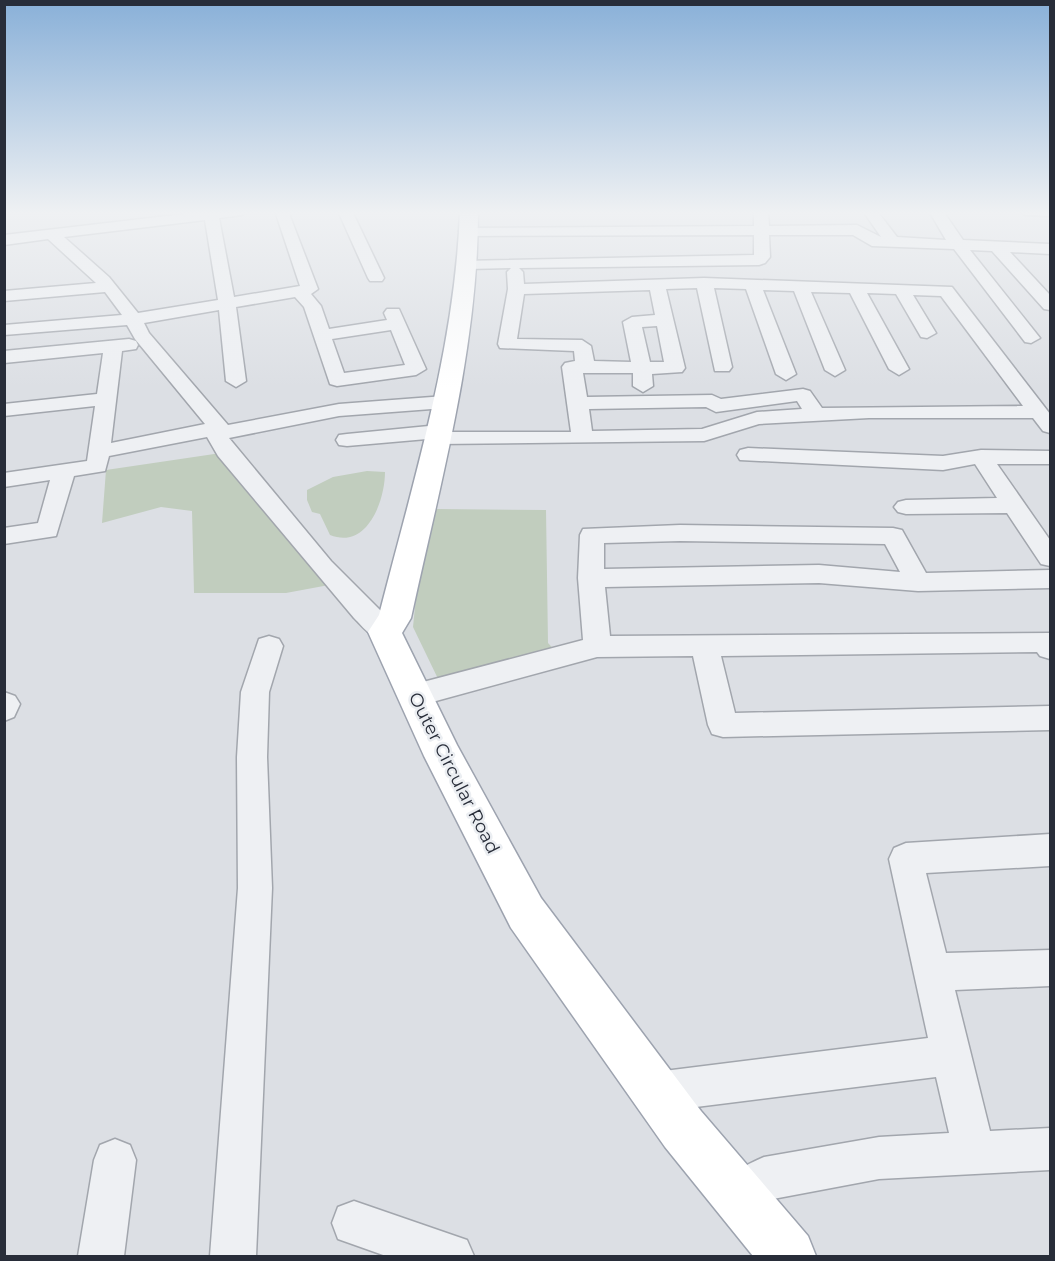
<svg xmlns="http://www.w3.org/2000/svg" width="1055" height="1261" viewBox="0 0 1055 1261" font-family="Montserrat,sans-serif">
  <style>
    .green { fill: #c1cdbe }
    .lines { fill: none; stroke-linecap: round; stroke-linejoin: round }
    .minor-casing { stroke: #a2a6ad; stroke-width: 3 }
    .major-casing { stroke: #9da3af; stroke-width: 3 }
    .minor { fill: #eef0f3; fill-rule: evenodd }
    .major { fill: #fff; fill-rule: evenodd }
    .labels { text-anchor: middle; stroke-width: 5; stroke-linejoin: round; paint-order: stroke }
    .street-label { font-size: 18px; fill: #282d39; stroke: #ebeef2 }
  </style>
  <rect width="100%" height="100%" fill="#dcdfe4"/>
  <!-- green -->
  <path class="green" d="M221 453 329 585 286 593H194L192 511 161 507 102 523 106 470Z
    M367 471 385 472C385 501 367 550 330 535L320 514 312 512 307 500V490L333 477Z
    M435 509 546 510 548 643 560 656 441 685 413 627 418 577Z"/>
  <g class="lines">
    <defs>
      <path id="minor" d="M210 211H249L242 215 219 218 234 297 300 286 276 214 279 211H288L318 289 311 294 321 306 329 329 387 320 384 313 387 309H399L426 369 416 375 337 386 330 384 304 307 295 297 236 307 246 381 236 387 226 381 219 310 144 323 149 333 228 425 339 404 445 396 452 398 455 402 452 406 445 408 339 416 229 438 331 561 395 625 399 632 395 639C376 645 366 630 354 618L218 456 207 437 109 456 105 471 74 476 56 536 4 544V528L38 523 50 480 4 487V473L87 461 95 406 4 416V404L97 394 103 353 4 363V351L129 339 136 341 138 345 136 349 122 351 111 443 205 424 135 339 127 325 4 335V325L122 315 105 292 4 301V291L96 283 48 239 4 245V235ZM205 220 218 300 138 313 109 277 64 237ZM391 330 405 365 344 373 332 339Z
        M338 211H352L384 278 382 281H370L368 278Z
        M754 211H768L769 226 857 225 881 237 863 211H877L897 237 946 240 929 211H943L963 240 1050 244V254L1010 252 1050 295V310L1044 309 992 251 970 250 1040 338 1031 343 1025 342 954 249 872 246 853 235H769L770 257 765 263 759 265 519 268 523 272 524 284 704 278 952 287 1050 414V433L1043 431 1033 418H869L759 424 704 441 437 444 427 439 347 446 339 445 336 440 339 435 347 434 439 425 446 427 449 432H571L562 367 565 363 575 361 574 351 500 348 498 344 508 289 507 272 511 268 468 269 460 264 462 261 754 255V235L467 236 462 234 459 231 462 228 754 226ZM697 288 715 371H729L732 367 714 288 746 289 776 374 786 380 796 374 763 290 794 291 825 370 835 376 845 370 811 292 850 293 889 369 899 375 909 369 867 293 896 294 921 337 927 338 936 333 913 295 941 296 1023 406 822 408 810 391 803 389 721 399 712 395 587 397 583 373H633V386L643 392 653 386 652 374 682 372 685 368 666 289ZM650 290 655 315 632 317 623 322 631 362 594 361 591 346 582 340 517 339 524 294ZM657 326 664 362H650L642 327ZM797 401 802 409 757 412 702 429 592 431 589 409 706 407 716 412Z
        M1019 211H1050V216L1026 215Z
        M748 448 943 456 981 450 1050 451V464H997L1050 540V566L1041 564 1007 513 906 514 898 512 894 507 898 502 906 500 997 498 975 464 943 470 740 460 737 455 740 450Z
        M680 525 893 528 902 530 926 573 1050 570V588L918 591 819 583 605 587 610 636 1050 633V659L1040 656 1037 652 721 656 735 713 1050 706V730L723 737 712 734 708 725 693 656 597 657 414 707 404 703 400 695 404 687 583 640 578 578 580 535 583 529ZM680 541 885 544 900 572 819 565 604 569V543Z
        M269 636 279 639 283 646 269 692 267 757 272 888 256 1256H210L238 888 237 757 241 692 259 639Z
        M4 692 15 696 20 704 14 717 4 721Z
        M1050 834V866L926 873 946 953 1050 950V986L955 990 990 1131 1050 1128V1170L879 1179 773 1199 754 1213 738 1219 722 1213 716 1197C725 1176 743 1166 764 1157L879 1137 949 1133 936 1077 656 1112 642 1106 636 1092 642 1078 656 1072 928 1038 889 859 894 848 906 843Z
        M115 1139 130 1145 136 1160 124 1256H78L94 1160 100 1145Z
        M354 1201 467 1240 474 1256H386L338 1239 332 1223 338 1207Z"/>
      <path id="major" d="M460 211H478C478 349 440 484 411 618L402 633 457 745 541 898 701 1111 808 1236 816 1256H753L665 1147 511 928 424 756 368 632 379 615C413 482 455 349 460 211Z"/>
    </defs>
    <!-- minor casing -->
    <use href="#minor" class="minor-casing"/>
    <!-- major casing -->
    <use href="#major" class="major-casing"/>
    <!-- minor -->
    <use href="#minor" class="minor"/>
    <!-- major -->
    <use href="#major" class="major"/>
  </g>
  <!-- sky -->
  <linearGradient id="sky" x2="0" y2="1"><stop stop-color="#89b0d8"/><stop offset="0.55" stop-color="#eff1f3"/><stop offset="1" stop-color="#eff1f3" stop-opacity="0"/></linearGradient>
  <rect width="1055" height="387" fill="url(#sky)"/>
  <g class="labels">
    <!-- street labels -->
    <g class="street-label">
      <text transform="translate(454 773) rotate(63)" y="6">Outer Circular Road</text>
    </g>
  </g>
  <!-- border -->
  <rect width="1055" height="1261" fill="none" stroke="#282d39" stroke-width="12"/>
</svg>
